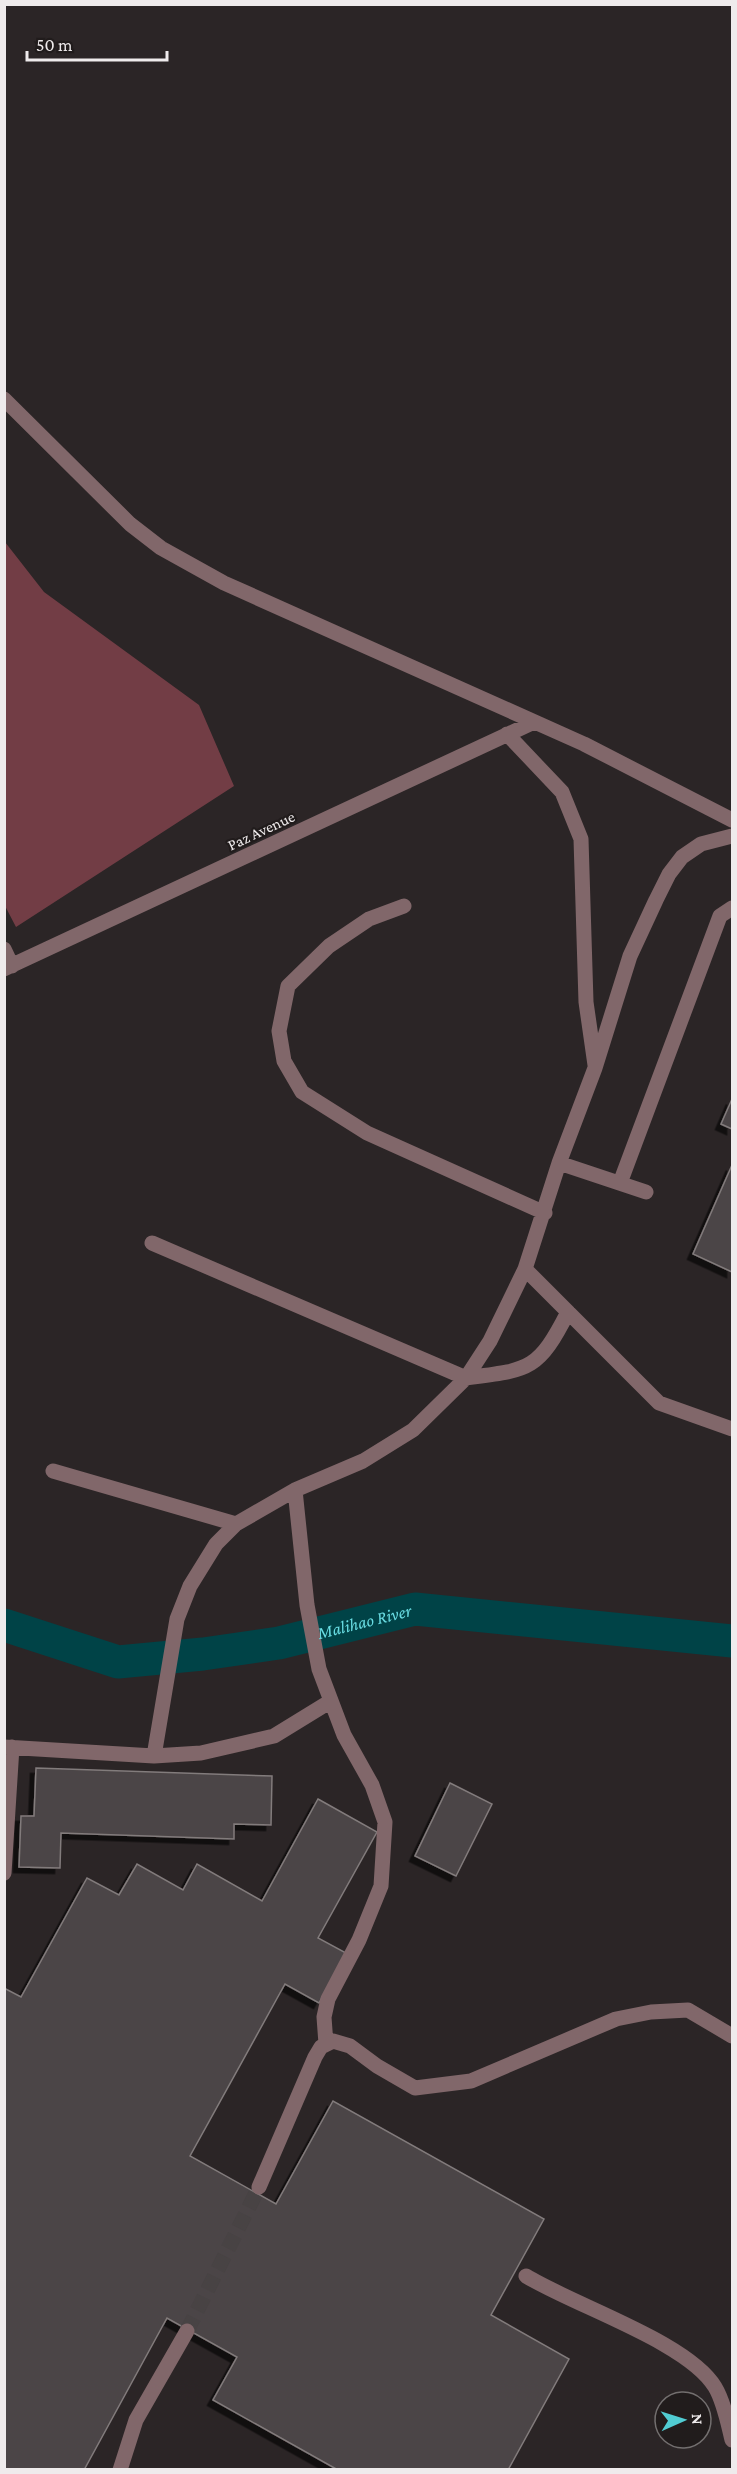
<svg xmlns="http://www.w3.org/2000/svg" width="737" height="2474" viewBox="0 0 737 2474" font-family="'Crimson Pro',serif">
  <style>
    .forest { fill: #723d45 }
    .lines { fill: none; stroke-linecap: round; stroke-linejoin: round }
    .river { stroke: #004347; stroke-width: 33 }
    .building { fill: #4b4546; stroke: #827b7c; stroke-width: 1.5; filter: url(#shadow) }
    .minor-tunnel { stroke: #484344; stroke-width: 15; stroke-dasharray: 15 8; stroke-linecap: butt }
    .minor { stroke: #81676a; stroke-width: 15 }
    .labels { text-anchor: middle; stroke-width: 4.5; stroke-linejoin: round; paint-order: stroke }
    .street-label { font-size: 16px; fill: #efebec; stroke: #211c1c }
    .water-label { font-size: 18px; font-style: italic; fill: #68dce2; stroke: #211c1c }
  </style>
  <defs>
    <filter id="shadow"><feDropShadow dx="-5.5" dy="5.5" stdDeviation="0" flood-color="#0009"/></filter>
  </defs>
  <rect width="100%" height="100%" fill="#2b2526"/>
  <!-- forest -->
  <path class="forest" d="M5 542 44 592 199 705 234 786 16 927 4 904Z"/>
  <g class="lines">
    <!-- river -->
    <path class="river" id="s1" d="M4 1625 118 1662 203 1654 279 1643 415 1609 732 1641"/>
  </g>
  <!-- building -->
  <path class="building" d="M732 1099V1129L721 1124Z
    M732 1165V1272L693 1254Z
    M36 1768 272 1776 271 1825 234 1824V1839L61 1833 60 1868 19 1867 21 1816H34Z
    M450 1783 492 1804 456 1876 415 1856Z
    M318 1799 377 1832 318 1938 346 1953 319 2003 285 1984 190 2156 276 2204 333 2101 544 2219 491 2315 569 2359 508 2470H338L213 2400 237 2357 167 2318 84 2470H4V1988L21 1997 87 1878 119 1895 137 1864 183 1890 197 1864 262 1901Z"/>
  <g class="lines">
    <!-- minor-tunnel -->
    <path class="minor-tunnel" d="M187 2331 259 2187"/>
    <!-- minor -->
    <path class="minor" d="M4 399 130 524 161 548 224 583 584 744 732 820
      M507 734 562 792 581 839 586 1002 595 1065
      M404 906 369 919 329 946 288 986 279 1031 284 1061 302 1092 367 1133 545 1213
      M4 949 12 966
      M4 969 532 723
      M559 1163 646 1192
      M620 1183 720 916 732 908
      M152 1243 466 1378C529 1370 538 1371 568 1312
      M525 1269 659 1403 732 1429
      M53 1471 236 1524
      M295 1490 307 1605 319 1669 344 1735 372 1785 385 1822 381 1886 359 1940 328 1999 324 2017 326 2044
      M4 1747 154 1756 177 1619 190 1586 216 1544 236 1524 295 1490 363 1461 413 1430 466 1378 490 1341 525 1269 559 1163 595 1068 630 956 656 900 669 874 682 857 701 844 732 836
      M154 1756 201 1753 274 1736 331 1701
      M4 1873 12 1747
      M259 2187 315 2057 321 2047 333 2041 350 2046 377 2066 415 2088 471 2081 616 2019 651 2012 688 2010 732 2036
      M526 2276C575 2306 688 2342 715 2387 724 2402 728 2424 732 2440
      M120 2470 136 2420 187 2331"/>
  </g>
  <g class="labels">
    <!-- street labels -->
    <g class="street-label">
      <text transform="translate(261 830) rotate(-25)" y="6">Paz Avenue</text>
    </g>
    <!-- water labels -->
    <g class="water-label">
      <text dy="6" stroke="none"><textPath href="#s1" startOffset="370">Malihao River</textPath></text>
    </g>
  </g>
  <!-- border -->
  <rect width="737" height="2474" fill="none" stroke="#efebec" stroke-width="12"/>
  <!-- north arrow -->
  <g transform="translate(683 2420) rotate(87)"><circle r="28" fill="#211c1c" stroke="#736f6f" stroke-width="1.5"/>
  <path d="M0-4.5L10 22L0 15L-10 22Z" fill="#51ccd2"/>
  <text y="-9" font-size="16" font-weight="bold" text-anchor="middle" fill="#efebec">N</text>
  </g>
  <!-- scale -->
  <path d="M27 51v9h140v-9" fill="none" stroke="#efebec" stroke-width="3"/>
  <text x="36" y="51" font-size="18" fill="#efebec" stroke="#211c1c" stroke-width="4.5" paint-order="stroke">50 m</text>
</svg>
